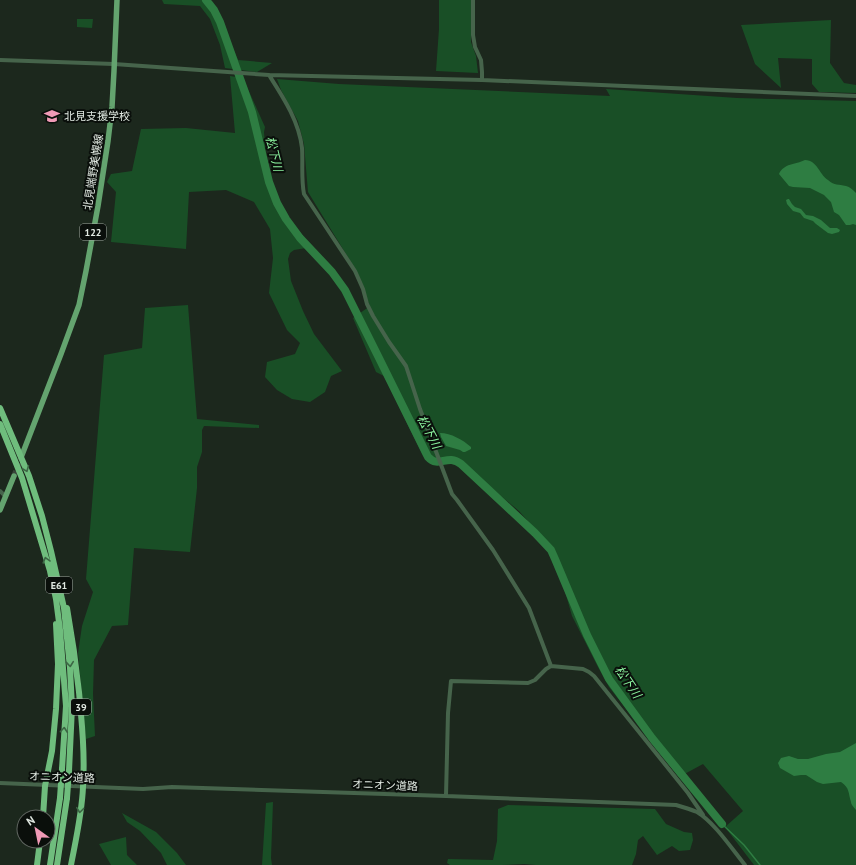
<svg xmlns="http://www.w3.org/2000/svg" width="856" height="865" viewBox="0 0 856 865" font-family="'PT Sans','Noto Sans JP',sans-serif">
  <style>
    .green { fill: #194f26 }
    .water { fill: #2e7d42 }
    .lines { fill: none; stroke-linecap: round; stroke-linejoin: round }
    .stream { stroke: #2e7d42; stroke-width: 1.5 }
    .river { stroke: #2e7d42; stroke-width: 8 }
    .major-tunnel { stroke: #39453a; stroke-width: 5.5; stroke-dasharray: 5.5 3; stroke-linecap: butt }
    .minor { stroke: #46644b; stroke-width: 4 }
    .major { stroke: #64a46f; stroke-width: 5.5 }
    .highway { stroke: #6fbd7d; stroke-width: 6 }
    .highway-bridge { stroke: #6fbd7d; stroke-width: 6 }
    .oneway { stroke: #3c6644 }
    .labels { text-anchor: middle; stroke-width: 4; stroke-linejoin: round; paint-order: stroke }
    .shield { fill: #0a0f0b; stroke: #a0a7a1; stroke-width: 1 }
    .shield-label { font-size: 10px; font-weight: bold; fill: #e0e8e1 }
    .poi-label { font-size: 11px; fill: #e0e8e1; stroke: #0a0f0b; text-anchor: start }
    .street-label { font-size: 11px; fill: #e0e8e1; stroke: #0a0f0b }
    .water-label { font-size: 12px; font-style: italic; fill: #8bf29e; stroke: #0a0f0b }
  </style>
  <rect width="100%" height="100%" fill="#1c281d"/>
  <!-- green -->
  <path class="green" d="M162 0H209L213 2 227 34 238 60 272 63 257 72 225 68 220 45 210 19 200 6 164 4Z
    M439 0H472L471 42 476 56 478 73 436 71 439 29Z
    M77 19H93L92 28 77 27Z
    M831 20 830 63 844 83 856 85V93L819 92 812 84V59L778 58 781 88 755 64 741 25Z
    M230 76 243 78 265 127 264 132 266 159 272 192 306 248 294 250 290 253 288 259 291 281 303 311 314 334 342 371 331 376 325 392 310 402 292 399 277 390 265 377 267 362 295 354 300 343 287 330 269 293 273 258 270 229 254 202 226 190 189 192 186 249 111 242 116 192 107 182 111 174 132 171 141 129 186 128 235 133Z
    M277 79 339 84 610 96 606 89 737 98 856 101V865H754L725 827 743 811 703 764 679 777 609 687 598 667 572 616 553 549 519 511 454 457 443 460 433 464 423 456 384 376 376 372 353 318 370 306 349 259 308 192 304 144 298 121 281 90Z
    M188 305 197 419 259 425V428L204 426 202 430V452L197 467V488L190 552 134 548 128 625 112 626 94 660 93 694 95 736 86 739 78 653 82 626 93 592 86 579 104 355 142 348 145 308Z
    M273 802 271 858 272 865H262L266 803Z
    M508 805 655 809 666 824 684 832 692 833 693 840 690 850 679 851 672 846 657 855 643 836 638 840 636 854 632 865H536L524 864 502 865H450L447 863 448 859 493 860 497 841 498 809Z
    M122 813 156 832 177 853 186 865H167L161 853 140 831 127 822Z
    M126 837 127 855 137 865H111L99 844Z"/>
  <!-- water -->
  <path class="water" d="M805 160C818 161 818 173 828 180 835 186 838 184 846 186 850 187 853 190 856 193V225L853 224 850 225H846L839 215 834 212 831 202 824 195 810 188 793 187 789 186 779 174C784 163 795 165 805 160Z
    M788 199H789L792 204 795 207 801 209 806 215 813 216 821 220 830 228H837L840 230 839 232 832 234 828 233 816 224 813 221 804 218 800 213 793 211 787 204 786 200Z
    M440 433C451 433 463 440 471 447V449L465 452H463L460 450 446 446 441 437Z
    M856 743V810C854 807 851 805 851 802 848 793 850 788 841 782L823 784 817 782 806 775H801L794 776 780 768 778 763 781 758 789 756 798 759H808L826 754 840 752Z"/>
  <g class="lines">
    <!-- stream -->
    <path class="stream" d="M722 824 744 845 760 865"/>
    <!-- river -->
    <path class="river" d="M206 0 214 10 220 22 252 112 269 182 277 203 286 219 300 238 332 272 345 290 378 356 428 457C439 469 447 453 461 464L535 533 551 550 555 559 587 635 609 679 652 738 722 824"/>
    <!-- major-tunnel -->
    <path class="major-tunnel" d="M14 476 22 455"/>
    <!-- minor -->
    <path class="minor" d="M473 0V35L475 47 481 60 482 72V80
      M0 60 114 64 269 75 482 80 856 96
      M269 75C283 97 299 121 302 148 303 163 301 179 304 194L355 271 363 289 367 304 373 316 389 342 406 366 420 409 452 494 457 500 493 550 529 608 551 666
      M0 491 5 496
      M0 783 143 789 172 787 446 796 676 805C683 807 690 809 697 812 714 822 732 849 745 865
      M446 796 448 713 451 681 528 683 535 680 546 669 551 666 583 669 589 672 594 676 688 793 703 815"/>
    <!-- major -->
    <path class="major" d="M22 455 61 354 79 305 86 271 98 206 108 141 112 107 114 71 117 0
      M0 510 14 476"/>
    <!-- highway -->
    <path class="highway" d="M0 408 29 476 42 516 51 551 64 608 70 668 72 707 69 771
      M0 424 22 478 50 571 56 599 60 630 66 706 62 769
      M67 608C72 636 76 664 79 692 82 724 85 755 83 787 82 813 76 839 71 865
      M43 817 45 786 52 751 56 709 58 664 56 624
      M37 865 40 841
      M50 865 60 798
      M57 865 67 798"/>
    <!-- highway-bridge -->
    <path class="highway-bridge" d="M60 798 62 769
      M67 798 69 771"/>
  </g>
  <!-- one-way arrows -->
  <defs><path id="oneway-chevron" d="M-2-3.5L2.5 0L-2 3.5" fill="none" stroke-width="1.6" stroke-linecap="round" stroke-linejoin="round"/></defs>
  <g class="oneway">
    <use href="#oneway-chevron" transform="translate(26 469) rotate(68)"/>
    <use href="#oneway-chevron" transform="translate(46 560) rotate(-106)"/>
    <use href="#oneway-chevron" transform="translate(70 664) rotate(84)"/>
    <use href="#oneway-chevron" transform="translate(64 730) rotate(-85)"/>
    <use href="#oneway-chevron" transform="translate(80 810) rotate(97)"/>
  </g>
  <!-- icons -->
  <defs>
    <symbol id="school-bare" viewBox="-9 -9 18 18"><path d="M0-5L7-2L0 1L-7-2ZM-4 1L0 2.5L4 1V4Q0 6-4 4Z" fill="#f09ab6" stroke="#0a0f0b" stroke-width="2.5" paint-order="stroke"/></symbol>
  </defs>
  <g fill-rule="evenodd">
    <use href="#school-bare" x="41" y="105" width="22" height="22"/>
  </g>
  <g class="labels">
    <!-- shield labels -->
    <g class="shield">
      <rect x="80" y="224" width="26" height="16" rx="3"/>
      <rect x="46" y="577" width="26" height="16" rx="3"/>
      <rect x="71" y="699" width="20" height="16" rx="3"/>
    </g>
    <g class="shield-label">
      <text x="93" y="236">122</text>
      <text x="59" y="589">E61</text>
      <text x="81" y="711">39</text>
    </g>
    <!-- poi labels -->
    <g class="poi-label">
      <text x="64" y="120">北見支援学校</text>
    </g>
    <!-- street labels -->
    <g class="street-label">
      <text transform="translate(93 172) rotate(-81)" y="4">北見端野美幌線</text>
      <text transform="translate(62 777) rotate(2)" y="4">オニオン道路</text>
      <text transform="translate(385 785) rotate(2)" y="4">オニオン道路</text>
    </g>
    <!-- water labels -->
    <g class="water-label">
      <text transform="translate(274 154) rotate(76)" y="4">松下川</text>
      <text transform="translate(429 432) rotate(62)" y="4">松下川</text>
      <text transform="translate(628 682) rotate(56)" y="4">松下川</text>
    </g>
  </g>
  <!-- north arrow -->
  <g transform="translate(36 829) rotate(327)"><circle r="19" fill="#0a0f0b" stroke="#606661"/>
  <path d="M0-3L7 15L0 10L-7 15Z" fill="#f09ab6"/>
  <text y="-6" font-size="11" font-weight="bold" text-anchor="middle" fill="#e0e8e1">N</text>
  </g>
</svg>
